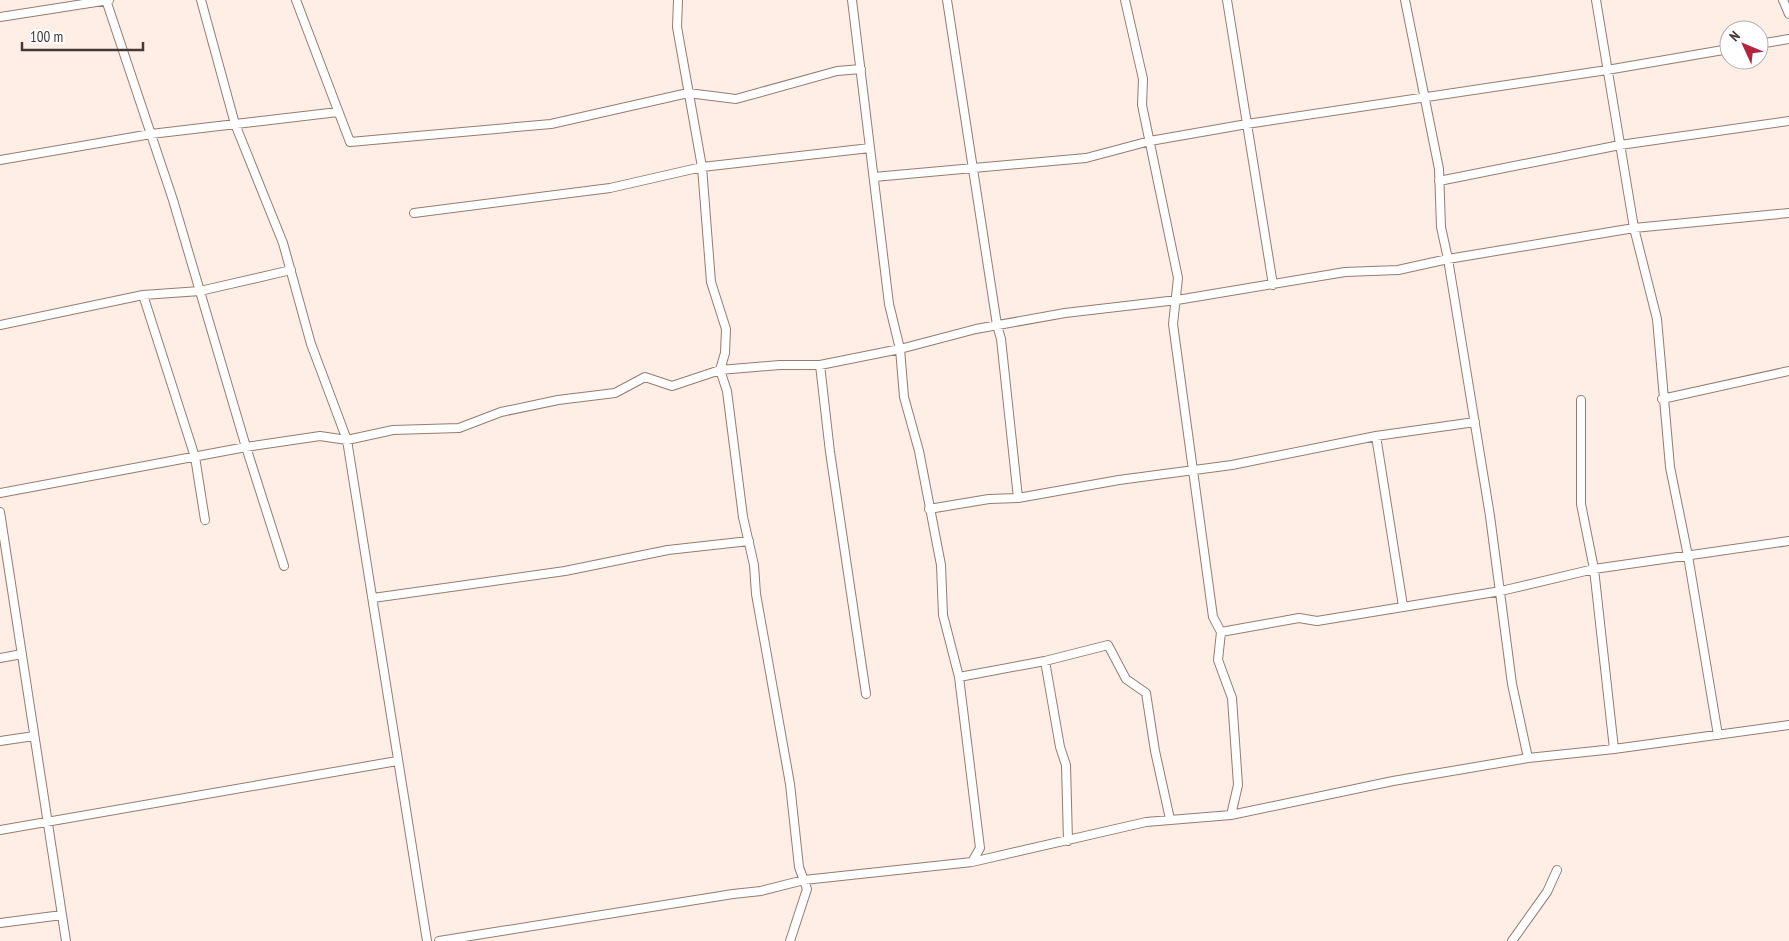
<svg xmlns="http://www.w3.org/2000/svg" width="1789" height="941" viewBox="0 0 1789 941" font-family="'PT Sans Narrow',sans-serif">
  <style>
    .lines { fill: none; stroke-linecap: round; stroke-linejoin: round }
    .street-casing { stroke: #947c70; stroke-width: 10 }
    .street { stroke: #fff; stroke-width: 8 }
  </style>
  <rect width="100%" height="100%" fill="#ffeee6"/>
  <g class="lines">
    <defs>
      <path id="street" d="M106 0 173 200 246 447 284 566
        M201 0 235 124 283 243 311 344 347 440 427 941
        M296 0 350 142 551 124 688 93 736 99 837 71 861 69
        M678 0 677 27 702 167 711 282 726 329 725 353 720 370 727 391 743 517 754 565 756 594 790 784 799 867 807 889 790 941
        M852 0 889 304 900 349 904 397 919 451 941 565 943 615 959 677 980 848 972 862
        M947 0 997 325 1001 339 1018 498
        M1125 0 1143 79 1142 105 1178 278 1173 324 1213 617 1221 632 1218 660 1232 698 1238 785 1231 815
        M1227 0 1273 285
        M1405 0 1439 169 1441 227 1448 259 1490 516 1512 684 1528 758
        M1596 0 1634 228 1657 319 1670 467 1688 556 1718 735
        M1783 0 1789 14
        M0 17 109 0
        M1759 44 1789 39
        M0 160 151 134 338 112
        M874 177 1086 158 1150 141 1247 124 1607 70 1729 49
        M1439 181 1620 145 1789 121
        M414 213 610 188 702 167 870 148
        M143 295 195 457 205 520
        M0 325 143 295 200 291 291 270
        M820 365 830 452 866 694
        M1662 399 1789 371
        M1581 400V504L1594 569 1614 749
        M1376 436 1403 606
        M0 493 246 447 320 436 347 440 393 430 459 428 501 412 558 400 615 393 645 377 672 386 720 370 780 365H820L900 349 976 329 1065 313 1177 300 1345 272 1398 270 1448 259 1634 228 1789 213
        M929 509 989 499 1018 498 1119 480 1232 465 1376 436 1475 422
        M0 512 66 941
        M373 598 565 571 668 550 749 541
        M1221 632 1299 618 1317 621 1501 591 1594 569 1789 541
        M0 658 22 654
        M1045 661 1060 747 1066 765 1068 841
        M959 677 1045 661 1108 645 1126 679 1146 693 1155 751 1170 819
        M0 741 34 736
        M0 830 397 761
        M0 923 62 915
        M439 941 733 894 761 891 804 880 972 862 1146 822 1231 815 1393 781 1528 758 1614 749 1789 725
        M1512 941 1547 892 1557 870"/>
    </defs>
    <!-- street casing -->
    <use href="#street" class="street-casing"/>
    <!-- street -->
    <use href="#street" class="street"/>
  </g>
  <!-- north arrow -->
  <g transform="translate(1744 45) rotate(314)"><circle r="24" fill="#ffffff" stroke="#b4b0ae"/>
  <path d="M0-4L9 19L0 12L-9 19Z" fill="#b52341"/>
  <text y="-8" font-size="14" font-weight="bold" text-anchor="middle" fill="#443934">N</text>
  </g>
  <!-- scale -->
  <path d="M22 42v8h121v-8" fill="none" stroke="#443934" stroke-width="2.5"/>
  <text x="30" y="42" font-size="15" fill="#443934" stroke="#ffffff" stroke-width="4" paint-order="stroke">100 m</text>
</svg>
